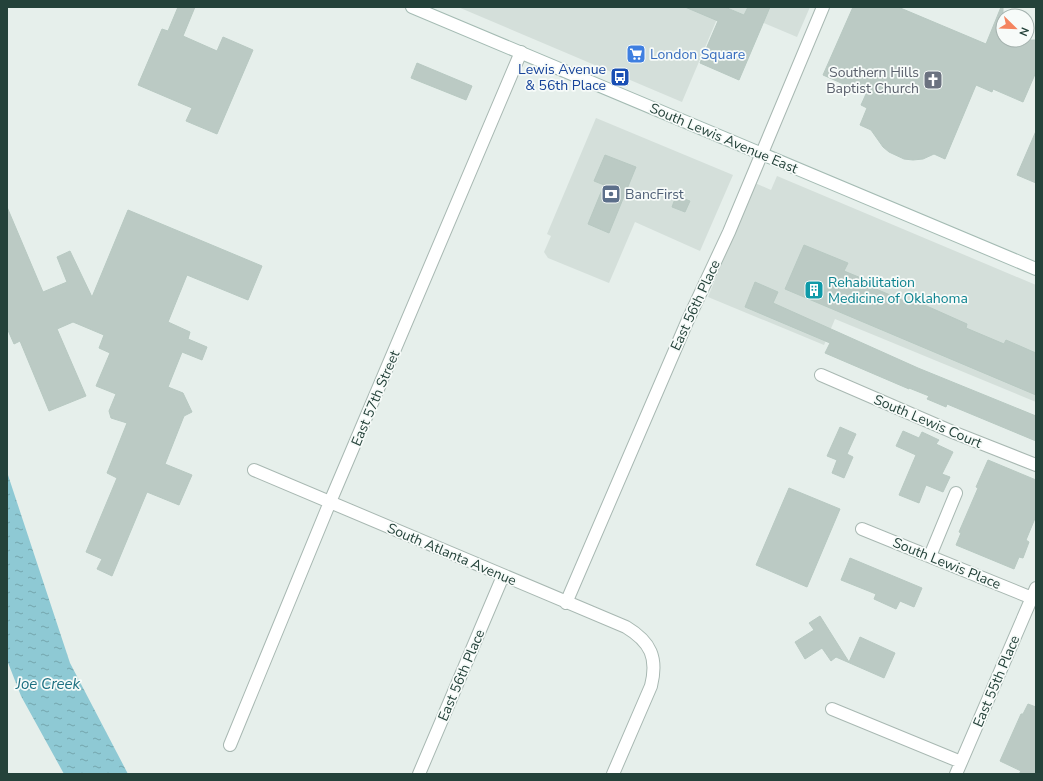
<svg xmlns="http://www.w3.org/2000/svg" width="1043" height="781" viewBox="0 0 1043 781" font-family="'Nunito Sans',sans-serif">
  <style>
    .built { fill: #d4dfda }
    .water { fill: url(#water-ripples) }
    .building { fill: #bbcac4; stroke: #b8c9c2 }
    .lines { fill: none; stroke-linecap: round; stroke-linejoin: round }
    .minor-casing { stroke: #a8b8b2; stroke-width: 14 }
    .secondary-casing { stroke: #a4bbb3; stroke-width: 14 }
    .minor { stroke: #fff; stroke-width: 12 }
    .secondary { stroke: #fff; stroke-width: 12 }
    .labels { text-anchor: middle; stroke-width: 3.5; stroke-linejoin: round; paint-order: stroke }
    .shop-label { font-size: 14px; fill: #366cbe; stroke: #f7fbf9; text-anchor: start }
    .transit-label { font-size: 14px; fill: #164399; stroke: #f7fbf9; text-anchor: end }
    .worship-label { font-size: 14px; fill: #5b616d; stroke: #f7fbf9; text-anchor: end }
    .street-label { font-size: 14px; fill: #24423a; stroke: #f7fbf9 }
    .service-label { font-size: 14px; fill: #4e5e75; stroke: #f7fbf9; text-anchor: start }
    .culture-label { font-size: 14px; fill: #0d838f; stroke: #f7fbf9; text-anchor: start }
    .water-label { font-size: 15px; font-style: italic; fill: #1c6f80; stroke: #f7fbf9 }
  </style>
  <defs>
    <pattern id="water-ripples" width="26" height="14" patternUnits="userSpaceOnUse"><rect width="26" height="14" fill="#8ec9d4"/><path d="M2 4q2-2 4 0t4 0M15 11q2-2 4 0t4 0" fill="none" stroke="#74a5ad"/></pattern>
  </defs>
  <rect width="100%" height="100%" fill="#e6efeb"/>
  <!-- built -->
  <path class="built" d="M458 7H722L682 102Z
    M726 7H810L797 37Z
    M596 118 733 175 700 251 635 222 609 283 548 258 544 252 551 236 547 234Z
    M777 176 1036 285V402L835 319 824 345 708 297 755 183 771 190Z"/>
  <!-- water -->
  <path class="water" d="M7 472 70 663 128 774H64L21 696 7 660Z"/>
  <!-- building -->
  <path class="building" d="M178 7H195L183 36 217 51 223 37 253 50 217 134 186 121 192 108 138 85 162 29 168 31Z
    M685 7H725L744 15 748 7H770L739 80 700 63 718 21Z
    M853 7H898L986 44 1001 7H1003V40H1036V72L1023 102 993 89 992 92 976 85 945 159 934 154 923 159 913 160 904 159 889 152 883 147 871 130 860 125 867 108 861 105 866 94 823 75Z
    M417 63 472 86 466 100 411 78Z
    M1036 131V183L1017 175Z
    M605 155 636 167 609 233 588 224 604 185 594 181Z
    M676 196 690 201 685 212 672 207Z
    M7 207 43 292 67 282 57 257 70 251 92 297 128 210 262 266 248 300 187 275 168 322 190 332 188 339 207 347 202 360 182 352 168 387 183 393 192 412 184 416 165 464 192 475 179 505 147 492 112 576 97 569 102 559 86 552 117 478 107 473 127 423 111 418 109 411 116 394 96 386 110 353 99 348 104 335 73 322 57 329 86 396 49 411 20 341 14 344 7 328Z
    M804 245 848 263 844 271 878 285 876 289 909 303 911 299 967 324 966 328 1004 344 1006 340 1036 353V395L785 289Z
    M755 282 778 292 773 303 918 368 1036 416V441L947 404 946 407 927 399 929 396 909 388V389L825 353 830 343 745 307Z
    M840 427 856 434 847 454 853 457 844 478 832 473 837 460 827 456Z
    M903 431 919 438 922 432 939 440 936 444 953 452 942 474 950 477 943 492 926 485 919 503 899 495 916 455 896 446Z
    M988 460 1036 480V516L1026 540 1029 542 1023 558 1019 557 1014 569 956 545 961 533 959 532 978 488 976 487Z
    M789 488 840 509 807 587 756 565Z
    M850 558 922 588 914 607 900 601 896 609 874 599 876 594 841 580Z
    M820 616 849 662 860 637 895 653 884 678 836 657 831 661 822 648 805 659 795 642 814 630 809 623Z
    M1028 704 1036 707V774H1019L1021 771 1000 761 1021 714H1023Z"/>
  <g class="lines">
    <defs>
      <path id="minor" d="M821 375 955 433 1036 465
        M254 470 626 627C651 642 658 658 651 686L613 774
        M862 529 1032 598
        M930 556 956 493
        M566 603 687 322 729 232 823 7
        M832 709 961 762
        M230 745 330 502 521 52
        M419 774 503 576
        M956 774 1036 588"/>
      <path id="secondary" d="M412 7 1036 269"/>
    </defs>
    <!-- minor casing -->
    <use href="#minor" class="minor-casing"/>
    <!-- secondary casing -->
    <use href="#secondary" class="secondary-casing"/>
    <!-- minor -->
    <use href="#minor" class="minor"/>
    <!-- secondary -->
    <use href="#secondary" class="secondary"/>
  </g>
  <!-- icons -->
  <defs>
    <symbol id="supermarket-square" viewBox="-11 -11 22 22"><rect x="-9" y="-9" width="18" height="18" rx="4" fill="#3f7fe0" stroke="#f7fbf9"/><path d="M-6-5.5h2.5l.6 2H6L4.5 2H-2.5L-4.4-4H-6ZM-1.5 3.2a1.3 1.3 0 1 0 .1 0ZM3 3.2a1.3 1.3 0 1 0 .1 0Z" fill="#fff"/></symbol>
    <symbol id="bus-square" viewBox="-11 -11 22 22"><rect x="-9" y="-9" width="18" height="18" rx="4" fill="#1a4fb4" stroke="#f7fbf9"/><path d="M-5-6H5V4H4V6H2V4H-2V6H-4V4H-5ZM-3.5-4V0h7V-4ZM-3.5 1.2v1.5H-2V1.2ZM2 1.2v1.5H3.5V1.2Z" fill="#fff"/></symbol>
    <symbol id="church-square" viewBox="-11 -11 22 22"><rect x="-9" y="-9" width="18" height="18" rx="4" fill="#6b7280" stroke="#f7fbf9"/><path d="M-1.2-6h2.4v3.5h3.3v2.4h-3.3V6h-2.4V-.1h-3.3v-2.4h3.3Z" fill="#fff"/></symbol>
    <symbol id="bank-square" viewBox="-11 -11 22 22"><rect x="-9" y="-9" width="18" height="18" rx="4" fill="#5c6f8a" stroke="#f7fbf9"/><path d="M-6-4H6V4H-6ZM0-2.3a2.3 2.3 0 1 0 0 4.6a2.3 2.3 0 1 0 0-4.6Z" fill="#fff"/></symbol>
    <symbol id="building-square" viewBox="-11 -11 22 22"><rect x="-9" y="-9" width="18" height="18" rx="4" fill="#0f9aa8" stroke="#f7fbf9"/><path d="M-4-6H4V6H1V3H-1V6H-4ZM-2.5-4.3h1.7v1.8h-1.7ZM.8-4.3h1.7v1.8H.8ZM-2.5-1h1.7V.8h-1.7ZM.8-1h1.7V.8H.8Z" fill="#fff"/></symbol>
  </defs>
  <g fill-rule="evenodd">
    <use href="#supermarket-square" x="625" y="43" width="22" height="22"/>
    <use href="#bus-square" x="609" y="66" width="22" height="22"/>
    <use href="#church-square" x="922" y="69" width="22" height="22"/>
    <use href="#bank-square" x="600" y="183" width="22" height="22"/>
    <use href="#building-square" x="803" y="279" width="22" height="22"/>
  </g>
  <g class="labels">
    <!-- shop labels -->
    <g class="shop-label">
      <text x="650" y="59">London Square</text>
    </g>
    <!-- transit labels -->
    <g class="transit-label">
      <text x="606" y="74">Lewis Avenue<tspan x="606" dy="16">&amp; 56th Place</tspan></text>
    </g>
    <!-- worship labels -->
    <g class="worship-label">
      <text x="919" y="77">Southern Hills<tspan x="919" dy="16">Baptist Church</tspan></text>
    </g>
    <!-- street labels -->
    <g class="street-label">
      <text transform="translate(724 138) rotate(23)" y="5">South Lewis Avenue East</text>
      <text transform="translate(695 305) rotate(-65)" y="5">East 56th Place</text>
      <text transform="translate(375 398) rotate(-67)" y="5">East 57th Street</text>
      <text transform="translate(928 421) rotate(23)" y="5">South Lewis Court</text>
      <text transform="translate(452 554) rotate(23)" y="5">South Atlanta Avenue</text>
      <text transform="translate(947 563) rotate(22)" y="5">South Lewis Place</text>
      <text transform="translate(461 675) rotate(-67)" y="5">East 56th Place</text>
      <text transform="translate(996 681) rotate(-67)" y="5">East 55th Place</text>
    </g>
    <!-- service labels -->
    <g class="service-label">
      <text x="625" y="199">BancFirst</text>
    </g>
    <!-- culture labels -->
    <g class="culture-label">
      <text x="828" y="287">Rehabilitation<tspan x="828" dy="16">Medicine of Oklahoma</tspan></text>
    </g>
    <!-- water labels -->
    <g class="water-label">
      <text x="48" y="689">Joe Creek</text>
    </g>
  </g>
  <!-- border -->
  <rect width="1043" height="781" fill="none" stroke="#24423a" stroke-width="16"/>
  <!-- north arrow -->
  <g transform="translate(1015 28) rotate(113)"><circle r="19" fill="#f7fbf9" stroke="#a3b1ad"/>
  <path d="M0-3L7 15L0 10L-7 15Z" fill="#f4845f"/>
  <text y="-6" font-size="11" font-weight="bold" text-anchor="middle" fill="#24423a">N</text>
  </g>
</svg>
